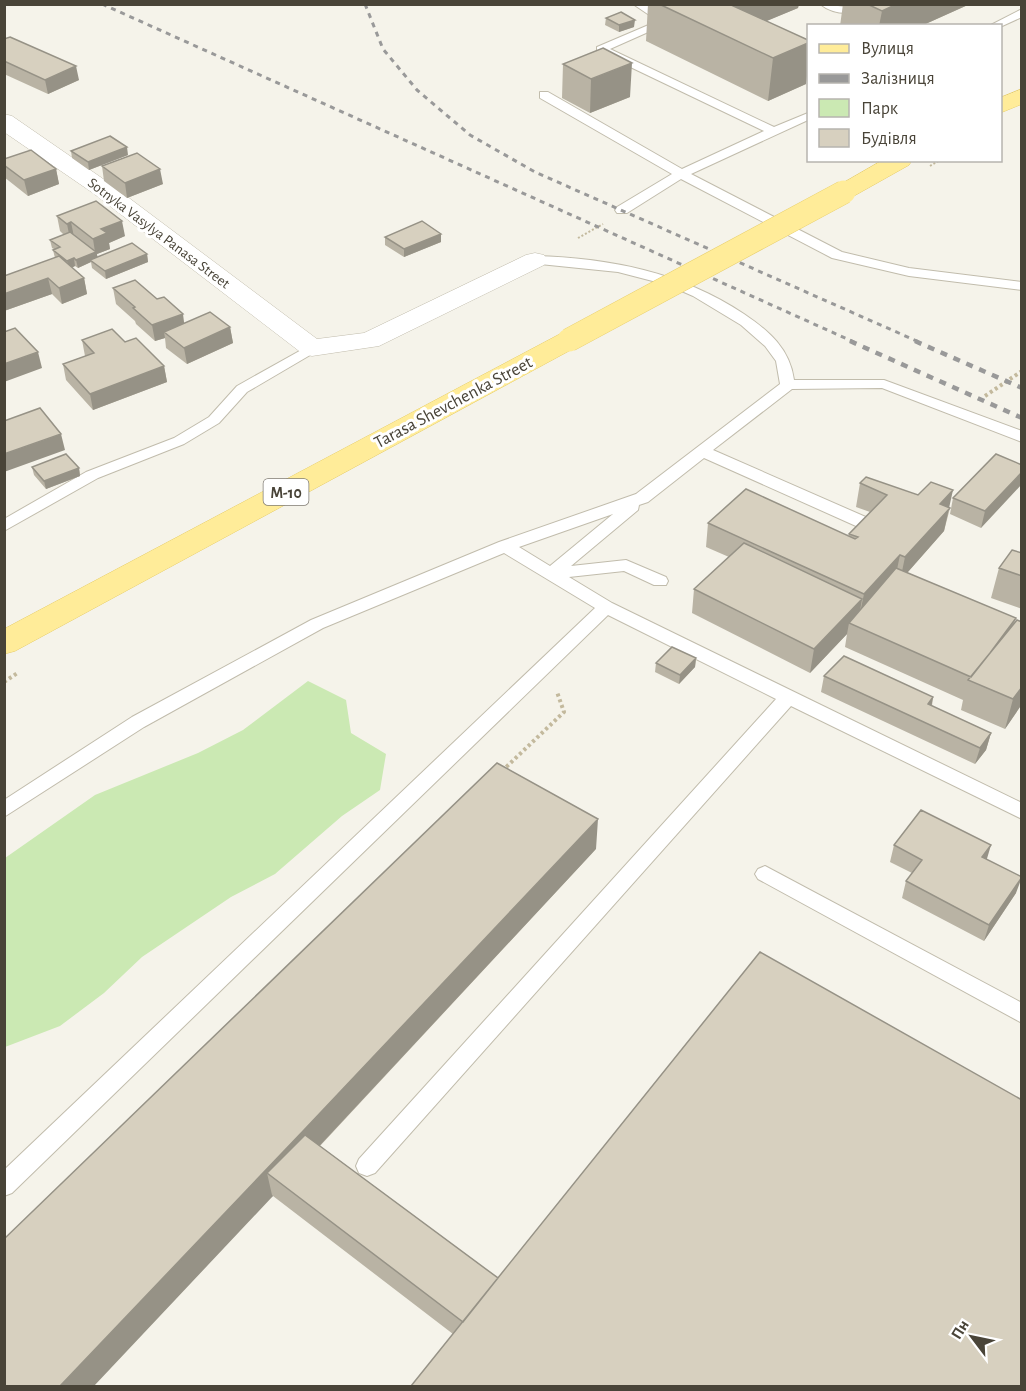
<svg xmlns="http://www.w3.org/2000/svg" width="1026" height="1391" viewBox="0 0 1026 1391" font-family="'Alegreya Sans',sans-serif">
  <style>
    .green { fill: #cbe9b3 }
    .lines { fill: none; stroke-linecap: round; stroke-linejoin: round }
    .service-casing { stroke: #c1bcac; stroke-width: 2 }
    .minor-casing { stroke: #c1bcac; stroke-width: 1 }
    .primary-casing { stroke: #e6cc67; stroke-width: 1 }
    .path-far1 { stroke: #c3b99d; stroke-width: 2; stroke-dasharray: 2 2; stroke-linecap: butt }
    .path { stroke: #c3b99d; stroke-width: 4; stroke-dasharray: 3 3; stroke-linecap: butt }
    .service { fill: #fff; fill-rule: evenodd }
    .minor { fill: #fff; fill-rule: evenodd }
    .primary { fill: #ffec99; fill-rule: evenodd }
    .rail-far1 { stroke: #999; stroke-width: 3; stroke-dasharray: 5 5; stroke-linecap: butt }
    .rail { stroke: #999; stroke-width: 4.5; stroke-dasharray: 7 7; stroke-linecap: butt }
    .primary-bridge-casing { stroke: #e6cc67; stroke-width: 24; stroke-linecap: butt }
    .primary-bridge { stroke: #ffec99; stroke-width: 23 }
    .wall { fill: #b9b3a4 }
    .shaded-wall { fill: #969286 }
    .building { fill: #d7d0bf; stroke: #969286; stroke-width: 1.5 }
    .labels { text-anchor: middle; stroke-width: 6; stroke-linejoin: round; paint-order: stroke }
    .far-street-label { font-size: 15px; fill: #494438; stroke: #fff }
    .shield { fill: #fff; stroke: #807c74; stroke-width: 1.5 }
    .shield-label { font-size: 16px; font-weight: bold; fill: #494438 }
    .street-label { font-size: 18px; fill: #494438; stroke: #fff }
  </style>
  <rect width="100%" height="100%" fill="#f5f3ea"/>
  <!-- green -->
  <path class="green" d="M308 681 346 700 351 733 386 754 380 790 342 816 275 874 231 897 142 957 104 993 60 1026 5 1047V858L95 795 198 753 243 730Z"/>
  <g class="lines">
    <defs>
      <path id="service" d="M633 4H647L673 21 610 49 774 127 808 113V120L691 174 842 252 909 268 1022 282V290L909 276 832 258 681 179 627 213H617L615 210 617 207 672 174 540 98V92H548L682 169 764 131 597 51V47L658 21Z
        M820 4 847 7 873 4C858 16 835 16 820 4Z
        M1022 9V17L1000 27 989 26Z
        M535 256C609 258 681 272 744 314 769 331 790 349 794 380H884L1022 431V442L882 388 792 389 713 450 868 518 870 522 868 526H856L704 458 648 502 639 505 638 510 571 566 626 560 666 577 668 581 666 585H654L624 571 569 577 612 603 1022 803V819L791 706 375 1173 367 1176 359 1173 356 1166 359 1159 776 699 608 615 12 1193 4 1196V1170L595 608 504 553 323 628 144 727 4 817V800L132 717 311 620 499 542 636 494 780 384 776 361 765 346 741 325 693 296 668 285 618 272 530 263 528 260ZM613 514 550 566 519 547Z
        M312 344 317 345 319 348 317 351 247 392 219 423 184 444 98 478 4 531V519L86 472 174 438 209 417 237 386Z
        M765 866 1022 1003V1023L758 879 755 874 758 869Z"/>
      <path id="minor" d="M4 114 12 116 109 183 317 339 364 333 526 255 535 253 544 255 547 260 544 265 379 346 312 356 303 354 93 193 4 132Z"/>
      <path id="primary" d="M1022 89V104L1000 113V98Z
        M883 160H912L909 165 852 197 844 199 836 197 832 192 836 187Z
        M569 332 578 334 582 340 578 346 15 651 4 654V629L560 334Z"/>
    </defs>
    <!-- service casing -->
    <use href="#service" class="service-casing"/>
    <!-- minor casing -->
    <use href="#minor" class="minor-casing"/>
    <!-- primary casing -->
    <use href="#primary" class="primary-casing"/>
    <!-- path-far1 -->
    <path class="path-far1" d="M930 166 940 160
      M578 238 603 224"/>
    <!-- path -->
    <path class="path" d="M985 396 1022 371
      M4 682 19 672
      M502 771 564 712 557 692"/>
    <!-- service -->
    <use href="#service" class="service"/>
    <!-- minor -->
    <use href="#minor" class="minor"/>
    <!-- primary -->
    <use href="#primary" class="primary"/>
    <!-- rail-far1 -->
    <path class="rail-far1" d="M102 4 854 342
      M365 4 383 49 417 90 470 135 535 172 919 342"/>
    <!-- rail -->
    <path class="rail" d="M850 341 1022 418
      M915 341 1022 388"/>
    <defs>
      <path id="primary-bridge" d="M569 340 844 192"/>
    </defs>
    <!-- primary-bridge casing -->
    <use href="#primary-bridge" class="primary-bridge-casing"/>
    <!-- primary-bridge -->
    <use href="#primary-bridge" class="primary-bridge"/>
  </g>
  <!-- wall -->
  <path class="wall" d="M648 4H799L798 8 766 21 808 40V67L806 84 768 101 646 41Z
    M843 4H970L921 26H840Z
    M606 18 634 27 619 32 605 25Z
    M4 39 79 80 48 94 4 74Z
    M563 64 630 97 590 113 562 98Z
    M71 151 128 155 89 170 72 158Z
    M4 159 56 169 59 184 28 196 4 177Z
    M102 166 163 184 127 198 104 181Z
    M57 216 125 236 109 243 110 249 97 254V257L147 254 148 262 106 279 92 268 91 262 78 268 75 266 71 268 84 278 87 294 62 304 52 294 4 311 55 258 53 250 54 249 52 248 50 240 64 235 60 231Z
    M441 234V242L404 257 385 245V237Z
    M113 288 184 323 230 327 233 343 187 364 166 348 165 338 155 341 136 324 135 321 116 304Z
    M82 340 125 342 164 366 167 382 93 410 66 380 63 364 85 356Z
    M1022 465 981 528 950 514 953 498Z
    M32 467 79 468 80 476 46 489 34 475Z
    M860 483 950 508 944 531 907 573 1016 618 1014 623 1022 622V704L1005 729 961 710 963 700 845 647 847 634 810 673 692 613 694 589 729 557 706 547 708 523 849 536V534L870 512 856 507Z
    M1022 553V609L991 598 999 568Z
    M696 658 695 667 679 684 655 672 656 663Z
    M824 676 933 697 932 706 991 733 986 750 975 764 821 692Z
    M894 845 987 859 1016 893 984 941 902 898 906 881 912 873 890 862Z
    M596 849 320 1146 498 1278 453 1334 273 1196 4 1386Z"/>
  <!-- shaded-wall -->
  <path class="shaded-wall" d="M719 4H799L798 8 728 37Z
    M897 4H970L921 26H879L882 11Z
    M635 20 634 27 619 32V25Z
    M808 43V67L806 84 768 101 773 58Z
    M632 63 630 97 590 113 591 79Z
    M76 66 79 80 48 94 45 80Z
    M127 147 128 155 89 170 88 162Z
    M56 169 59 184 28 196 24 180Z
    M160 169 163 184 127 198 125 183Z
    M122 221 125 236 109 243 110 249 97 254 98 260H90L91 262 78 268 76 260 95 252 93 239 101 229Z
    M71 222 74 237 70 239 67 224Z
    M441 234V242L404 257V249Z
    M147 254 148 262 106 279 105 271Z
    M74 258 75 266 69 269 67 261Z
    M48 278 52 294 4 311V294Z
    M84 278 87 294 62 304 59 288Z
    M183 314 185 330 164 332 165 338 155 341 152 325Z
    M230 327 233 343 187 364 184 348Z
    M38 352 42 368 4 382V364Z
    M164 366 167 382 93 410 90 394Z
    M61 434 65 450 4 472V454Z
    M79 468 80 476 46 489 44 481Z
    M1022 472V484L981 528 985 511Z
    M953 490 944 531 900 581 905 557 940 504Z
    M900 555 895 579 859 618 864 594Z
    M862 599 858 623H849L847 634 810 673 814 649Z
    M696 658 695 667 679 684 680 675Z
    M1022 687V704L1005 729 1013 699Z
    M933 697 930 714 928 704Z
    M991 733 986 750 975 764 980 748Z
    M598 819 596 849 283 1185 267 1173 272 1195 273 1196 94 1386H60Z
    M991 845 986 862 982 857Z
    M1022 877 1016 893 984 941 989 925Z"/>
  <!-- building -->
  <path class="building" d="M659 4H729L808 40V43L773 58Z
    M867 4H897L882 11Z
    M621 12 635 20 619 25 606 18Z
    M10 37 76 66 45 80 4 61V39Z
    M603 48 632 63 591 79 563 64Z
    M110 136 127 147 88 162 71 151Z
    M31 150 56 169 24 180 4 165V159Z
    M137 153 160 169 125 183 102 166Z
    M96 201 122 221 101 229 107 233 93 239 71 222 67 224 57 216Z
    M422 221 441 234 404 249 385 237Z
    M70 232 96 252 76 260 74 258 67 261 53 250 60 247 50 240Z
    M132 243 147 254 105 271 90 260Z
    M59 256 84 278 59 288 48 278 4 294V276Z
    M135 280 157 299 164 297 183 314 152 325 133 308 135 307 113 288Z
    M210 312 230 327 184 348 164 332Z
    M15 328 38 352 4 364V332Z
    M112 329 125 342 136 338 164 366 90 394 63 364 94 353 82 340Z
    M40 408 61 434 4 454V421Z
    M66 454 79 468 44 481 32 467Z
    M996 454 1022 465V472L985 511 953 498Z
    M866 477 918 495 931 482 953 490 940 504 950 508 905 557 900 555 864 594 708 523 746 489 855 539 858 537 849 534 887 495 860 483Z
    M744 543 862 599 814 649 694 589Z
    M1012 550 1022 553V576L999 568Z
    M896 568 1016 618 990 653 971 677 849 623Z
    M1017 620 1022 622V687L1013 699 968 680Z
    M672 647 696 658 680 675 656 663Z
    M844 656 933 697 928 704 991 733 980 748 824 676Z
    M497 763 598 819 304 1130 60 1386H4V1239Z
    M921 810 991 845 982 857 1022 877 989 925 906 881 922 860 894 845Z
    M760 952 1022 1100V1386H411Z
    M305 1135 498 1278 463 1322 267 1173Z"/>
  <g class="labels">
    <!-- far-street labels -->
    <g class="far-street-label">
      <text transform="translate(159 233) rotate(37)" y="5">Sotnyka Vasylya Panasa Street</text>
    </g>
    <!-- shield labels -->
    <rect class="shield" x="263.5" y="479" width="45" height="26" rx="4.5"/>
    <g class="shield-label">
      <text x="286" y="498">М-10</text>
    </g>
    <!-- street labels -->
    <g class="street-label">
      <text transform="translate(453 402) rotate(-28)" y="6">Tarasa Shevchenka Street</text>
    </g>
  </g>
  <!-- border -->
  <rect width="1026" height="1391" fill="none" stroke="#494438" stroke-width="12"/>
  <!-- legend -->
  <rect x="807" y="24" width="195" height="138" fill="#ffffff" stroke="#b6b4af" stroke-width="1.5"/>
  <rect x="819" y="44" width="30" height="9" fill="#ffec99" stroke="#b6b4af" stroke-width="1.5"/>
  <text x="861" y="54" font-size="18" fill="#494438">Вулиця</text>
  <rect x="819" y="74" width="30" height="9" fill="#999999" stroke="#b6b4af" stroke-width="1.5"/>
  <text x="861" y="84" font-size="18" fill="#494438">Залізниця</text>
  <rect x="819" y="99" width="30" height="18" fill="#cbe9b3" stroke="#b6b4af" stroke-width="1.5"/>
  <text x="861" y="114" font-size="18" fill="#494438">Парк</text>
  <rect x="819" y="129" width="30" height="18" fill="#d7d0bf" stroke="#b6b4af" stroke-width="1.5"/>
  <text x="861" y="144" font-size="18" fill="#494438">Будівля</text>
  <!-- north arrow -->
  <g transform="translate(972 1337) rotate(302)" stroke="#ffffff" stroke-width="4.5" paint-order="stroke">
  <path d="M0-4.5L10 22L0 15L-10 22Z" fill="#494438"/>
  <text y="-9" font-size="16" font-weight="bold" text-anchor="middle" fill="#494438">Пн</text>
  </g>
</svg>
